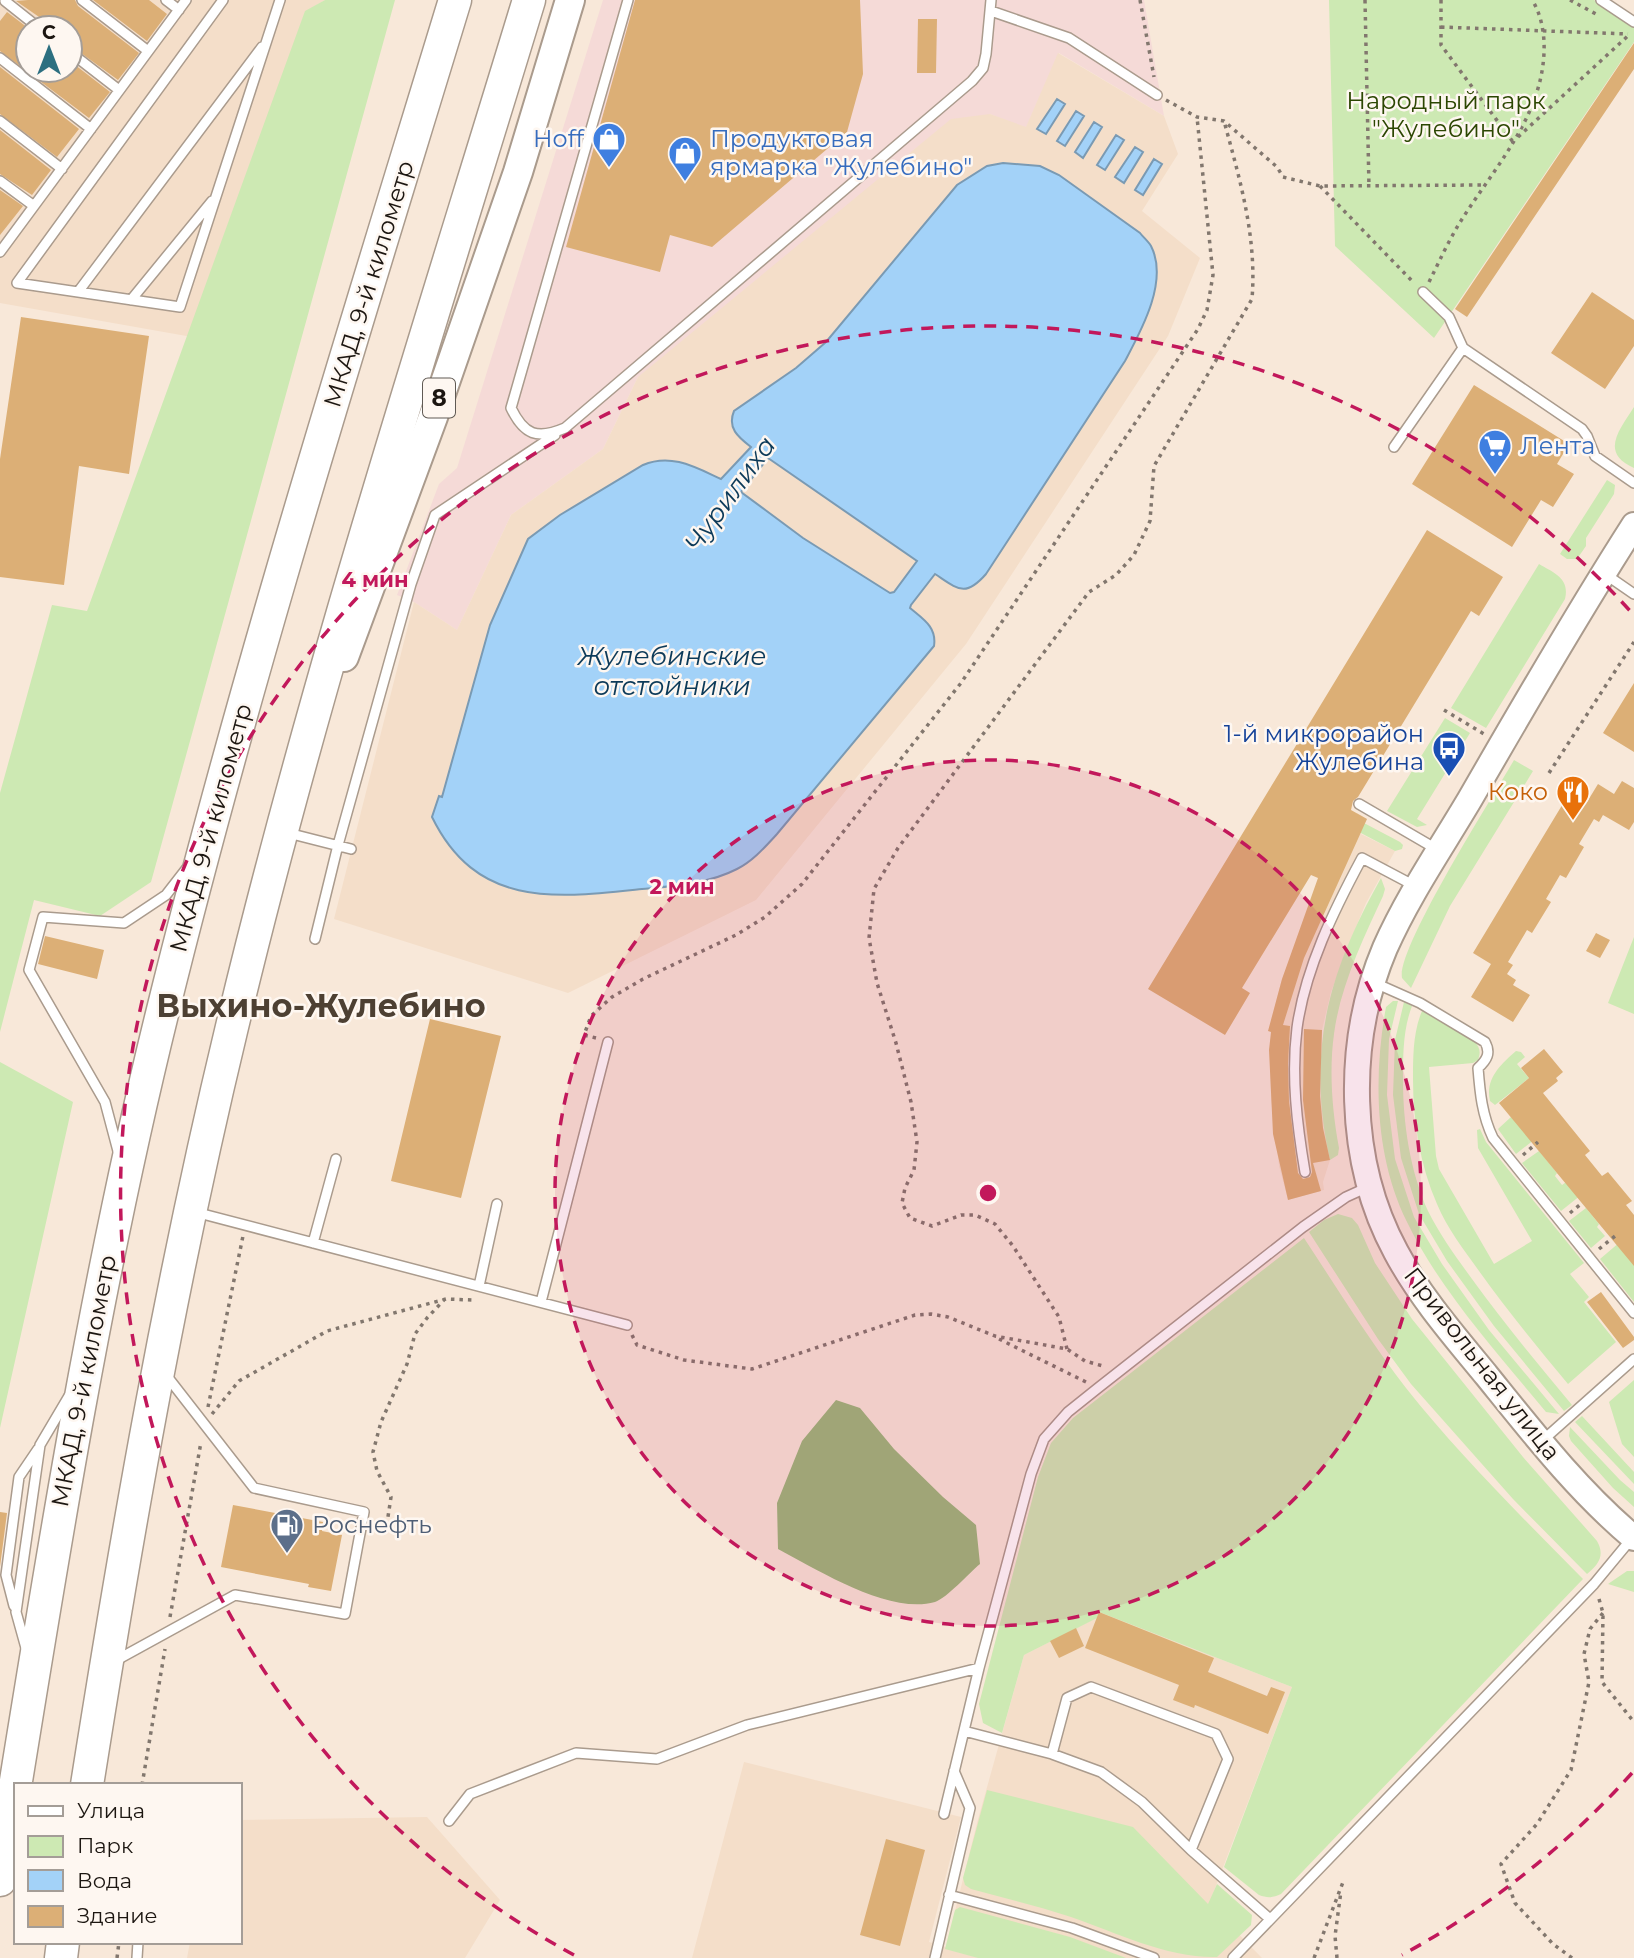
<svg xmlns="http://www.w3.org/2000/svg" width="1634" height="1958" viewBox="0 0 1634 1958" font-family="Montserrat,sans-serif">
  <style>
    .commercial { fill: #f5dad7 }
    .built { fill: #f4dec9; fill-rule: evenodd }
    .green { fill: #cde9b3 }
    .forest { fill: #9bb97c }
    .water { fill: #a3d2f8; stroke: #7a9ab3; stroke-width: 2; fill-rule: evenodd }
    .building { fill: #dcaf76 }
    .lines { fill: none; stroke-linecap: round; stroke-linejoin: round }
    .lane-casing { stroke: #aa9b8d; stroke-width: 12 }
    .secondary-casing { stroke: #aa9b8d; stroke-width: 28 }
    .primary-casing { stroke: #aa9b8d; stroke-width: 32 }
    .highway-casing { stroke: #aa9b8d; stroke-width: 35 }
    .path { stroke: #82776e; stroke-width: 3.5; stroke-dasharray: 3.5 5; stroke-linecap: butt }
    .lane { stroke: #fff; stroke-width: 9 }
    .secondary { stroke: #fff; stroke-width: 24 }
    .primary { stroke: #fff; stroke-width: 28 }
    .highway { stroke: #fff; stroke-width: 32 }
    .ring { fill: none; stroke: #c2185b; stroke-width: 3.5; stroke-dasharray: 12 9 }
    .labels { text-anchor: middle; stroke-width: 5; stroke-linejoin: round; paint-order: stroke }
    .shield { fill: #fef7f1; stroke: #605a54; stroke-width: 2 }
    .shield-label { font-size: 23px; font-weight: bold; fill: #1c1611 }
    .park-label { font-size: 24px; fill: #2c4702; stroke: #fef7f1 }
    .shop-label { font-size: 24px; fill: #366cbe; stroke: #fef7f1; text-anchor: start }
    .street-label { font-size: 24px; fill: #1c1611; stroke: #fef7f1 }
    .transit-label { font-size: 24px; fill: #164399; stroke: #fef7f1; text-anchor: end }
    .food-label { font-size: 24px; fill: #c56008; stroke: #fef7f1; text-anchor: end }
    .service-label { font-size: 24px; fill: #4e5e75; stroke: #fef7f1; text-anchor: start }
    .water-label { font-size: 26px; font-style: italic; fill: #0c3a59; stroke: #fef7f1 }
    .district-label { font-size: 32px; font-weight: bold; fill: #4d4033; stroke: #fef7f1 }
    .centre { fill: #c2185b; stroke: #fef7f1; stroke-width: 3.5 }
    .ring-label { font-size: 21px; text-anchor: middle; font-weight: bold; fill: #c2185b; stroke: #fef7f1; stroke-width: 5; stroke-linejoin: round; paint-order: stroke }
  </style>
  <rect width="100%" height="100%" fill="#f8e8d9"/>
  <!-- commercial -->
  <path class="commercial" d="M603 0H1144L1164 116 1059 53 1026 128 990 114 638 377 603 449 511 515 457 630 414 602 397 595 439 484 457 468Z"/>
  <!-- built -->
  <path class="built" d="M0 0H325L305 12 192 337 0 303ZM28 28H70V70H28Z
    M1058 53 1164 116 1178 154 1142 211 1200 258 1168 336 966 644 756 900 568 993 334 919 414 602 457 630 511 515 603 449 638 377 951 119 990 114 1026 127Z
    M1357 813 1367 819 1359 833 1395 851 1366 903 1354 932 1331 992 1322 1030 1319 1062 1330 1160 1323 1182 1324 1190 1288 1200 1279 1166 1271 1099 1270 1050 1275 1006 1282 979Z
    M1099 1612 1292 1687 1209 1904 1262 1958H692L744 1762 961 1817 929 1942 946 1947 977 1823 1024 1655 1096 1618Z
    M427 1817 500 1900 465 1958H187L190 1942H240V1820Z"/>
  <!-- green -->
  <path class="green" d="M325 0H395L151 882 100 916 34 900 0 1032V793L52 605 87 611 305 11Z
    M1329 0H1594L1634 27V42L1434 338 1335 246Z
    M1634 407V468C1599 453 1620 429 1634 407Z
    M1607 480 1615 485 1614 494 1586 538V546L1577 559H1567L1560 554Z
    M1539 564C1554 573 1570 578 1565 599L1486 728 1451 708Z
    M1445 718 1470 733 1417 819 1427 825 1417 827 1387 811Z
    M1514 760 1533 771 1450 906 1411 988 1402 978C1396 949 1494 795 1514 760Z
    M1364 823 1400 842 1403 845 1402 849 1395 851 1359 832Z
    M1381 878 1385 889 1383 896C1363 939 1340 987 1334 1034 1329 1071 1332 1110 1339 1148L1338 1155 1330 1160C1306 1051 1328 973 1381 878Z
    M1634 937V1014L1608 1003Z
    M1393 1001H1398L1389 1039 1387 1095 1395 1159 1414 1217 1442 1264 1489 1330 1559 1414 1546 1412C1499 1355 1439 1289 1407 1222 1375 1157 1373 1078 1386 1007Z
    M1404 1002 1412 1006C1403 1029 1403 1056 1403 1080 1403 1124 1410 1171 1428 1211 1440 1235 1456 1257 1472 1279 1503 1322 1537 1363 1572 1405L1564 1411 1494 1326 1447 1261 1419 1214 1401 1158 1393 1095 1395 1040Z
    M1422 1011 1474 1041C1480 1048 1481 1051 1478 1060L1473 1063 1429 1067 1436 1156 1439 1169 1494 1264 1532 1241 1478 1148 1477 1130 1480 1129 1486 1142 1584 1263 1570 1274 1589 1297 1584 1302 1616 1342 1568 1384C1537 1347 1507 1310 1479 1271 1464 1250 1447 1228 1437 1204 1420 1165 1413 1121 1413 1079 1413 1057 1413 1032 1422 1011Z
    M1516 1051 1521 1052 1525 1057 1517 1064 1529 1078 1495 1105 1490 1101C1485 1079 1500 1065 1516 1051Z
    M0 1062 73 1102 0 1428Z
    M1511 1117 1535 1139 1516 1154 1498 1129Z
    M1539 1151 1557 1173 1555 1176 1562 1185 1569 1180 1581 1195 1561 1211 1522 1163Z
    M1586 1208 1599 1224 1597 1227 1605 1236 1591 1248 1569 1221Z
    M1338 1214 1352 1218 1358 1225 1375 1263 1412 1319 1523 1457 1597 1541C1605 1555 1599 1564 1587 1574L1513 1499 1411 1384 1378 1339 1309 1232 1324 1220Z
    M1304 1238C1337 1288 1369 1340 1406 1388 1460 1456 1522 1517 1583 1579L1281 1894C1273 1898 1267 1898 1259 1895L1224 1867 1292 1687 1099 1612 1097 1618 1024 1655 1002 1733 983 1723 979 1704 1038 1477 1051 1443 1073 1418Z
    M1620 1242 1634 1261V1302L1600 1259Z
    M1634 1380V1457L1622 1444 1609 1402Z
    M1582 1416 1634 1472V1484L1575 1422Z
    M1570 1427 1620 1480 1634 1492V1507L1613 1488 1571 1441 1569 1436Z
    M1627 1571H1634V1592L1608 1584Z
    M987 1790 1133 1827 1208 1904 1217 1884 1252 1915 1251 1925 1217 1957C1167 1958 1117 1933 1071 1917 1038 1906 1004 1898 971 1889L965 1885 963 1878Z
    M960 1907 1070 1937 1126 1958H978L945 1949 955 1910Z"/>
  <!-- forest -->
  <path class="forest" d="M836 1400 860 1408 894 1449 943 1497 976 1525 980 1564C969 1573 947 1598 935 1602 889 1615 818 1570 778 1549L777 1503 802 1441Z"/>
  <!-- water -->
  <path class="water" d="M1057 99 1065 104 1046 134 1037 129Z
    M1076 111 1084 116 1065 146 1057 141Z
    M1094 122 1102 127 1083 158 1075 152Z
    M1116 135 1124 140 1105 170 1097 165Z
    M1135 147 1143 152 1124 183 1115 177Z
    M1154 159 1162 164 1143 195 1135 190Z
    M1003 163 1040 166 1059 175 1140 233C1143 237 1148 241 1151 246 1169 281 1141 331 1125 361L986 574C965 598 958 589 935 574L911 605 910 608C923 619 937 627 934 646L777 834C765 847 753 861 737 869 708 884 673 886 642 889 556 898 477 909 432 817L439 796 442 797 490 625 528 539 560 515 643 465C671 453 695 467 721 479L751 447C738 437 727 428 734 411L796 368 826 342 957 185 987 166ZM768 458 917 561 894 592 890 593 803 538 741 492Z"/>
  <!-- building -->
  <path class="building" d="M28 0H75L78 6 139 53 118 80 70 45V28H55L16 1Z
    M93 0H149L167 14 147 41Z
    M635 0H860L863 74 847 132 712 247 670 235 660 272 566 247Z
    M7 12 28 28V70H70V61L110 92 89 118 0 51V21Z
    M918 19H937L936 73H917Z
    M1634 43V69L1467 317 1455 309Z
    M0 67 79 129 57 157 0 114Z
    M0 130 51 170 32 195 0 174Z
    M0 190 23 206 0 235Z
    M1592 292 1634 320V346L1605 389 1551 353Z
    M21 317 149 336 129 474 79 466 64 585 0 577V459Z
    M1474 385 1569 444 1557 464 1574 474 1553 507 1541 500 1512 547 1412 484Z
    M1427 530 1503 577 1479 616 1471 611 1358 797 1353 801 1351 810 1367 819 1304 958 1283 1025 1290 1026 1288 1064 1289 1101 1298 1173 1303 1179 1310 1177 1312 1172 1303 1100 1304 1029 1322 1030 1320 1096 1323 1128 1330 1160 1313 1163 1321 1191 1288 1200 1273 1134 1269 1050 1271 1032 1268 1031 1282 979 1318 878 1311 875 1242 988 1250 993 1225 1035 1148 989Z
    M1634 683V752L1603 733Z
    M1622 781 1634 788V822L1629 830 1603 815 1599 822 1594 819 1579 844 1584 847 1566 878 1560 875 1546 899 1551 902 1532 933 1527 930 1508 962 1513 965 1507 974 1516 980 1513 985 1530 995 1513 1022 1471 997 1491 964 1473 953 1570 792 1587 802 1598 784 1614 794Z
    M1596 933 1610 940 1600 958 1586 951Z
    M45 936 104 950 97 979 38 964Z
    M430 1019 501 1036 461 1198 391 1181Z
    M1544 1049 1563 1072 1556 1078 1558 1081 1543 1093 1590 1151 1585 1155 1602 1176 1608 1172 1632 1201 1626 1205 1634 1215V1266L1499 1103 1529 1078 1521 1068Z
    M1601 1292 1634 1337V1340L1623 1348 1587 1302Z
    M233 1505 323 1522 322 1531 342 1535 331 1591 308 1587 309 1584 221 1567Z
    M0 1512 7 1513 0 1567Z
    M1099 1612 1214 1658 1208 1672 1267 1696 1271 1687 1285 1692 1268 1734 1195 1705 1194 1708 1173 1700 1179 1685 1085 1648Z
    M1076 1628 1084 1646 1059 1658 1050 1641Z
    M886 1839 925 1850 900 1946 860 1935Z"/>
  <g class="lines">
    <defs>
      <path id="lane" d="M82 0 148 51
        M166 0 179 10
        M223 0 17 283 180 307 280 0
        M628 0 511 408C524 435 537 440 565 428L972 81 983 68 986 54 991 0
        M1601 0 1634 22
        M5 1 39 28
        M991 11 1069 38 1157 95
        M70 52 119 90
        M0 58 91 129
        M0 121 62 169
        M0 181 34 206
        M0 252 186 0
        M78 292 262 47
        M1423 292 1449 317 1463 348 1582 429 1587 436 1595 456 1634 483
        M131 300 212 201
        M1394 447 1463 348
        M1605 574 1634 594
        M1359 804 1438 850
        M288 833 351 849
        M315 939 338 845 411 584 435 515 555 435
        M1375 983 1420 1003 1485 1042C1491 1053 1487 1060 1478 1068 1480 1093 1482 1115 1493 1138L1634 1313
        M118 1151 105 1102 29 970 43 917 124 923 166 895 187 868
        M1305 1172C1297 1125 1291 1076 1297 1028 1305 969 1334 910 1362 858L1415 886
        M195 1212 627 1325
        M313 1243 336 1159
        M479 1286 497 1204
        M541 1302 608 1042
        M1542 1441 1634 1359
        M14 1606 6 1575 19 1477 38 1449
        M26 1648 16 1612 40 1445 69 1396
        M113 1662 235 1595 345 1614 364 1512 254 1488 166 1375
        M964 1731 1052 1754 1101 1772 1142 1802 1191 1850 1270 1919
        M1052 1754 1067 1698 1091 1687 1216 1734 1228 1759 1191 1850
        M944 1814 979 1668 1031 1474 1044 1439 1068 1412 1098 1388 1303 1227 1346 1197 1368 1187
        M449 1821 470 1794 576 1753 657 1759 747 1725 979 1668
        M949 1895 1072 1928 1154 1958
        M137 1958 138 1942
        M935 1958 970 1808 954 1771
        M1233 1958 1594 1584 1632 1538"/>
      <path id="secondary" d="M1634 525C1577 614 1523 707 1470 799 1441 848 1408 896 1385 948 1345 1042 1347 1162 1396 1252 1420 1297 1455 1337 1487 1376 1533 1433 1578 1491 1634 1538"/>
      <path id="primary" d="M344 657 433 417 518 172 570 0"/>
      <path id="highway" d="M87 1785C127 1532 171 1280 231 1031 314 683 425 342 529 0
        M0 1880C47 1589 92 1297 163 1010 247 670 353 335 455 0
        M61 1958 63 1942"/>
    </defs>
    <!-- lane casing -->
    <use href="#lane" class="lane-casing"/>
    <!-- secondary casing -->
    <use href="#secondary" class="secondary-casing"/>
    <!-- primary casing -->
    <use href="#primary" class="primary-casing"/>
    <!-- highway casing -->
    <use href="#highway" class="highway-casing"/>
    <!-- path -->
    <path class="path" d="M1140 0 1154 77
      M1365 0 1369 187
      M1441 0V45L1513 142
      M1570 0 1596 14
      M1441 27 1628 34
      M1166 100 1197 117 1224 121 1277 167 1283 177 1320 186 1483 185
      M1518 137 1630 34
      M1320 186 1414 283
      M1429 282C1439 262 1448 242 1459 224 1494 167 1547 113 1544 41 1543 27 1540 12 1532 0
      M1444 710 1484 734
      M1549 773 1634 642
      M596 1038 584 1035 591 1016 612 997 643 979 736 935 765 917 802 884 961 683 1198 329 1207 310 1213 275 1197 117
      M1523 1155 1538 1142
      M1570 1213 1582 1203
      M1599 1249 1615 1236
      M632 1335 637 1345 684 1360 752 1369 915 1315 931 1314 948 1317 995 1336 1067 1349 1085 1361 1103 1366
      M999 1339 1086 1382
      M1067 1349 1059 1317 1013 1246 995 1224 975 1215H961L932 1226 910 1218 902 1203 905 1188 914 1170 917 1142 911 1102 896 1043 877 983 869 938 874 889 898 848 1089 592 1116 575 1134 555 1150 521 1154 466 1252 299C1257 237 1240 180 1224 121
      M208 1407 243 1236
      M212 1414 239 1381 327 1331 446 1299 472 1300
      M374 1528 386 1530 391 1497 377 1471 373 1452 381 1422 407 1364 415 1334 427 1318 444 1300
      M1599 1599 1603 1613 1602 1682 1634 1722
      M170 1617 201 1442
      M142 1785 165 1649
      M117 1958 119 1942
      M1314 1958 1343 1882
      M1337 1958 1335 1936 1341 1891
      M1572 1958 1553 1944 1515 1903 1501 1864 1537 1824 1571 1770 1589 1682 1584 1654 1590 1629 1603 1613"/>
    <!-- lane -->
    <use href="#lane" class="lane"/>
    <!-- secondary -->
    <use href="#secondary" class="secondary"/>
    <!-- primary -->
    <use href="#primary" class="primary"/>
    <!-- highway -->
    <use href="#highway" class="highway"/>
  </g>
  <!-- distance rings -->
  <circle cx="988" cy="1193" r="433" fill="#c2185b" fill-opacity=".12"/>
  <g class="ring">
    <circle cx="988" cy="1193" r="433"/>
    <path d="M1632 1773A867 867 0 0 1 1402 1955M574 1955A867 867 0 1 1 1632 613"/>
  </g>
  <!-- icons -->
  <defs>
    <symbol id="shop-pin" viewBox="-11 -11 22 30"><path d="M0 17L-7.5 6A9.5 9.5 0 1 1 7.5 6Z" fill="#3f7fe0" stroke="#fef7f1"/><path d="M-5-2.5h2.3a2.7 3.5 0 0 1 5.4 0H5L5.5 6h-11ZM-1.5-2.5h3a1.5 2.3 0 0 0-3 0Z" fill="#fff"/></symbol>
    <symbol id="supermarket-pin" viewBox="-11 -11 22 30"><path d="M0 17L-7.5 6A9.5 9.5 0 1 1 7.5 6Z" fill="#3f7fe0" stroke="#fef7f1"/><path d="M-6-5.5h2.5l.6 2H6L4.5 2H-2.5L-4.4-4H-6ZM-1.5 3.2a1.3 1.3 0 1 0 .1 0ZM3 3.2a1.3 1.3 0 1 0 .1 0Z" fill="#fff"/></symbol>
    <symbol id="bus-pin" viewBox="-11 -11 22 30"><path d="M0 17L-7.5 6A9.5 9.5 0 1 1 7.5 6Z" fill="#1a4fb4" stroke="#fef7f1"/><path d="M-5-6H5V4H4V6H2V4H-2V6H-4V4H-5ZM-3.5-4V0h7V-4ZM-3.5 1.2v1.5H-2V1.2ZM2 1.2v1.5H3.5V1.2Z" fill="#fff"/></symbol>
    <symbol id="restaurant-pin" viewBox="-11 -11 22 30"><path d="M0 17L-7.5 6A9.5 9.5 0 1 1 7.5 6Z" fill="#e8710a" stroke="#fef7f1"/><path d="M-5-6h1v4h1v-4h1v4h1v-4h1v5L-1.5 .5V6h-2V.5L-5-1ZM5-6V6H3V1.5H1.5Q1.5-4 5-6Z" fill="#fff"/></symbol>
    <symbol id="fuel-pin" viewBox="-11 -11 22 30"><path d="M0 17L-7.5 6A9.5 9.5 0 1 1 7.5 6Z" fill="#5c6f8a" stroke="#fef7f1"/><path d="M-5.5-6h7V0h2V4h1.3V-2.5L3-4.5l.8-.8L6-3V5H2.5V1h-1V6h-7ZM-4.2-4.7v3.2H.2V-4.7Z" fill="#fff"/></symbol>
  </defs>
  <g fill-rule="evenodd">
    <use href="#shop-pin" x="590" y="120" width="38" height="52"/>
    <use href="#shop-pin" x="666" y="134" width="38" height="52"/>
    <use href="#supermarket-pin" x="1476" y="427" width="38" height="52"/>
    <use href="#bus-pin" x="1430" y="729" width="38" height="52"/>
    <use href="#restaurant-pin" x="1554" y="773" width="38" height="52"/>
    <use href="#fuel-pin" x="268" y="1506" width="38" height="52"/>
  </g>
  <g class="labels">
    <!-- shield labels -->
    <rect class="shield" x="423" y="378.5" width="32" height="39" rx="5"/>
    <g class="shield-label">
      <text x="439" y="406">8</text>
    </g>
    <!-- park labels -->
    <g class="park-label">
      <text x="1446" y="109">Народный парк<tspan x="1446" dy="28">"Жулебино"</tspan></text>
    </g>
    <!-- shop labels -->
    <g class="shop-label">
      <text x="584" y="147" text-anchor="end">Hoff</text>
      <text x="710" y="147">Продуктовая<tspan x="710" dy="28">ярмарка "Жулебино"</tspan></text>
      <text x="1520" y="454">Лента</text>
    </g>
    <!-- street labels -->
    <g class="street-label">
      <text transform="translate(369 284) rotate(-73)" y="8">МКАД, 9-й километр</text>
      <text transform="translate(211 828) rotate(-75)" y="8">МКАД, 9-й километр</text>
      <text transform="translate(1482 1364) rotate(52)" y="8">Привольная улица</text>
      <text transform="translate(84 1381) rotate(-79)" y="8">МКАД, 9-й километр</text>
    </g>
    <!-- transit labels -->
    <g class="transit-label">
      <text x="1424" y="742">1-й микрорайон<tspan x="1424" dy="28">Жулебина</tspan></text>
    </g>
    <!-- food labels -->
    <g class="food-label">
      <text x="1548" y="800">Коко</text>
    </g>
    <!-- service labels -->
    <g class="service-label">
      <text x="312" y="1533">Роснефть</text>
    </g>
    <!-- water labels -->
    <g class="water-label">
      <text transform="translate(730 494) rotate(-54)" y="9">Чурилиха</text>
      <text x="672" y="665">Жулебинские<tspan x="672" dy="30">отстойники</tspan></text>
    </g>
    <!-- district labels -->
    <g class="district-label">
      <text x="321" y="1017">Выхино-Жулебино</text>
    </g>
  </g>
  <circle cx="988" cy="1193" r="10" class="centre"/>
  <g class="ring-label">
    <text x="375" y="587">4 мин</text>
    <text x="682" y="894">2 мин</text>
  </g>
  <!-- legend -->
  <rect x="14" y="1783" width="228" height="161" fill="#fef7f1" stroke="#a49d97" stroke-width="2"/>
  <rect x="28" y="1806" width="35" height="10" fill="#ffffff" stroke="#a49d97" stroke-width="2"/>
  <text x="77" y="1818" font-size="21" fill="#1c1611">Улица</text>
  <rect x="28" y="1836" width="35" height="21" fill="#cde9b3" stroke="#a49d97" stroke-width="2"/>
  <text x="77" y="1853" font-size="21" fill="#1c1611">Парк</text>
  <rect x="28" y="1870" width="35" height="21" fill="#a3d2f8" stroke="#a49d97" stroke-width="2"/>
  <text x="77" y="1888" font-size="21" fill="#1c1611">Вода</text>
  <rect x="28" y="1906" width="35" height="21" fill="#dcaf76" stroke="#a49d97" stroke-width="2"/>
  <text x="77" y="1923" font-size="21" fill="#1c1611">Здание</text>
  <!-- north arrow -->
  <g transform="translate(49 49)"><circle r="33" fill="#fef7f1" stroke="#a49d97" stroke-width="2"/>
  <path d="M0-5L12 26L0 18L-12 26Z" fill="#2c6f80"/>
  <text y="-10" font-size="19" font-weight="bold" text-anchor="middle" fill="#1c1611">С</text>
  </g>
</svg>
